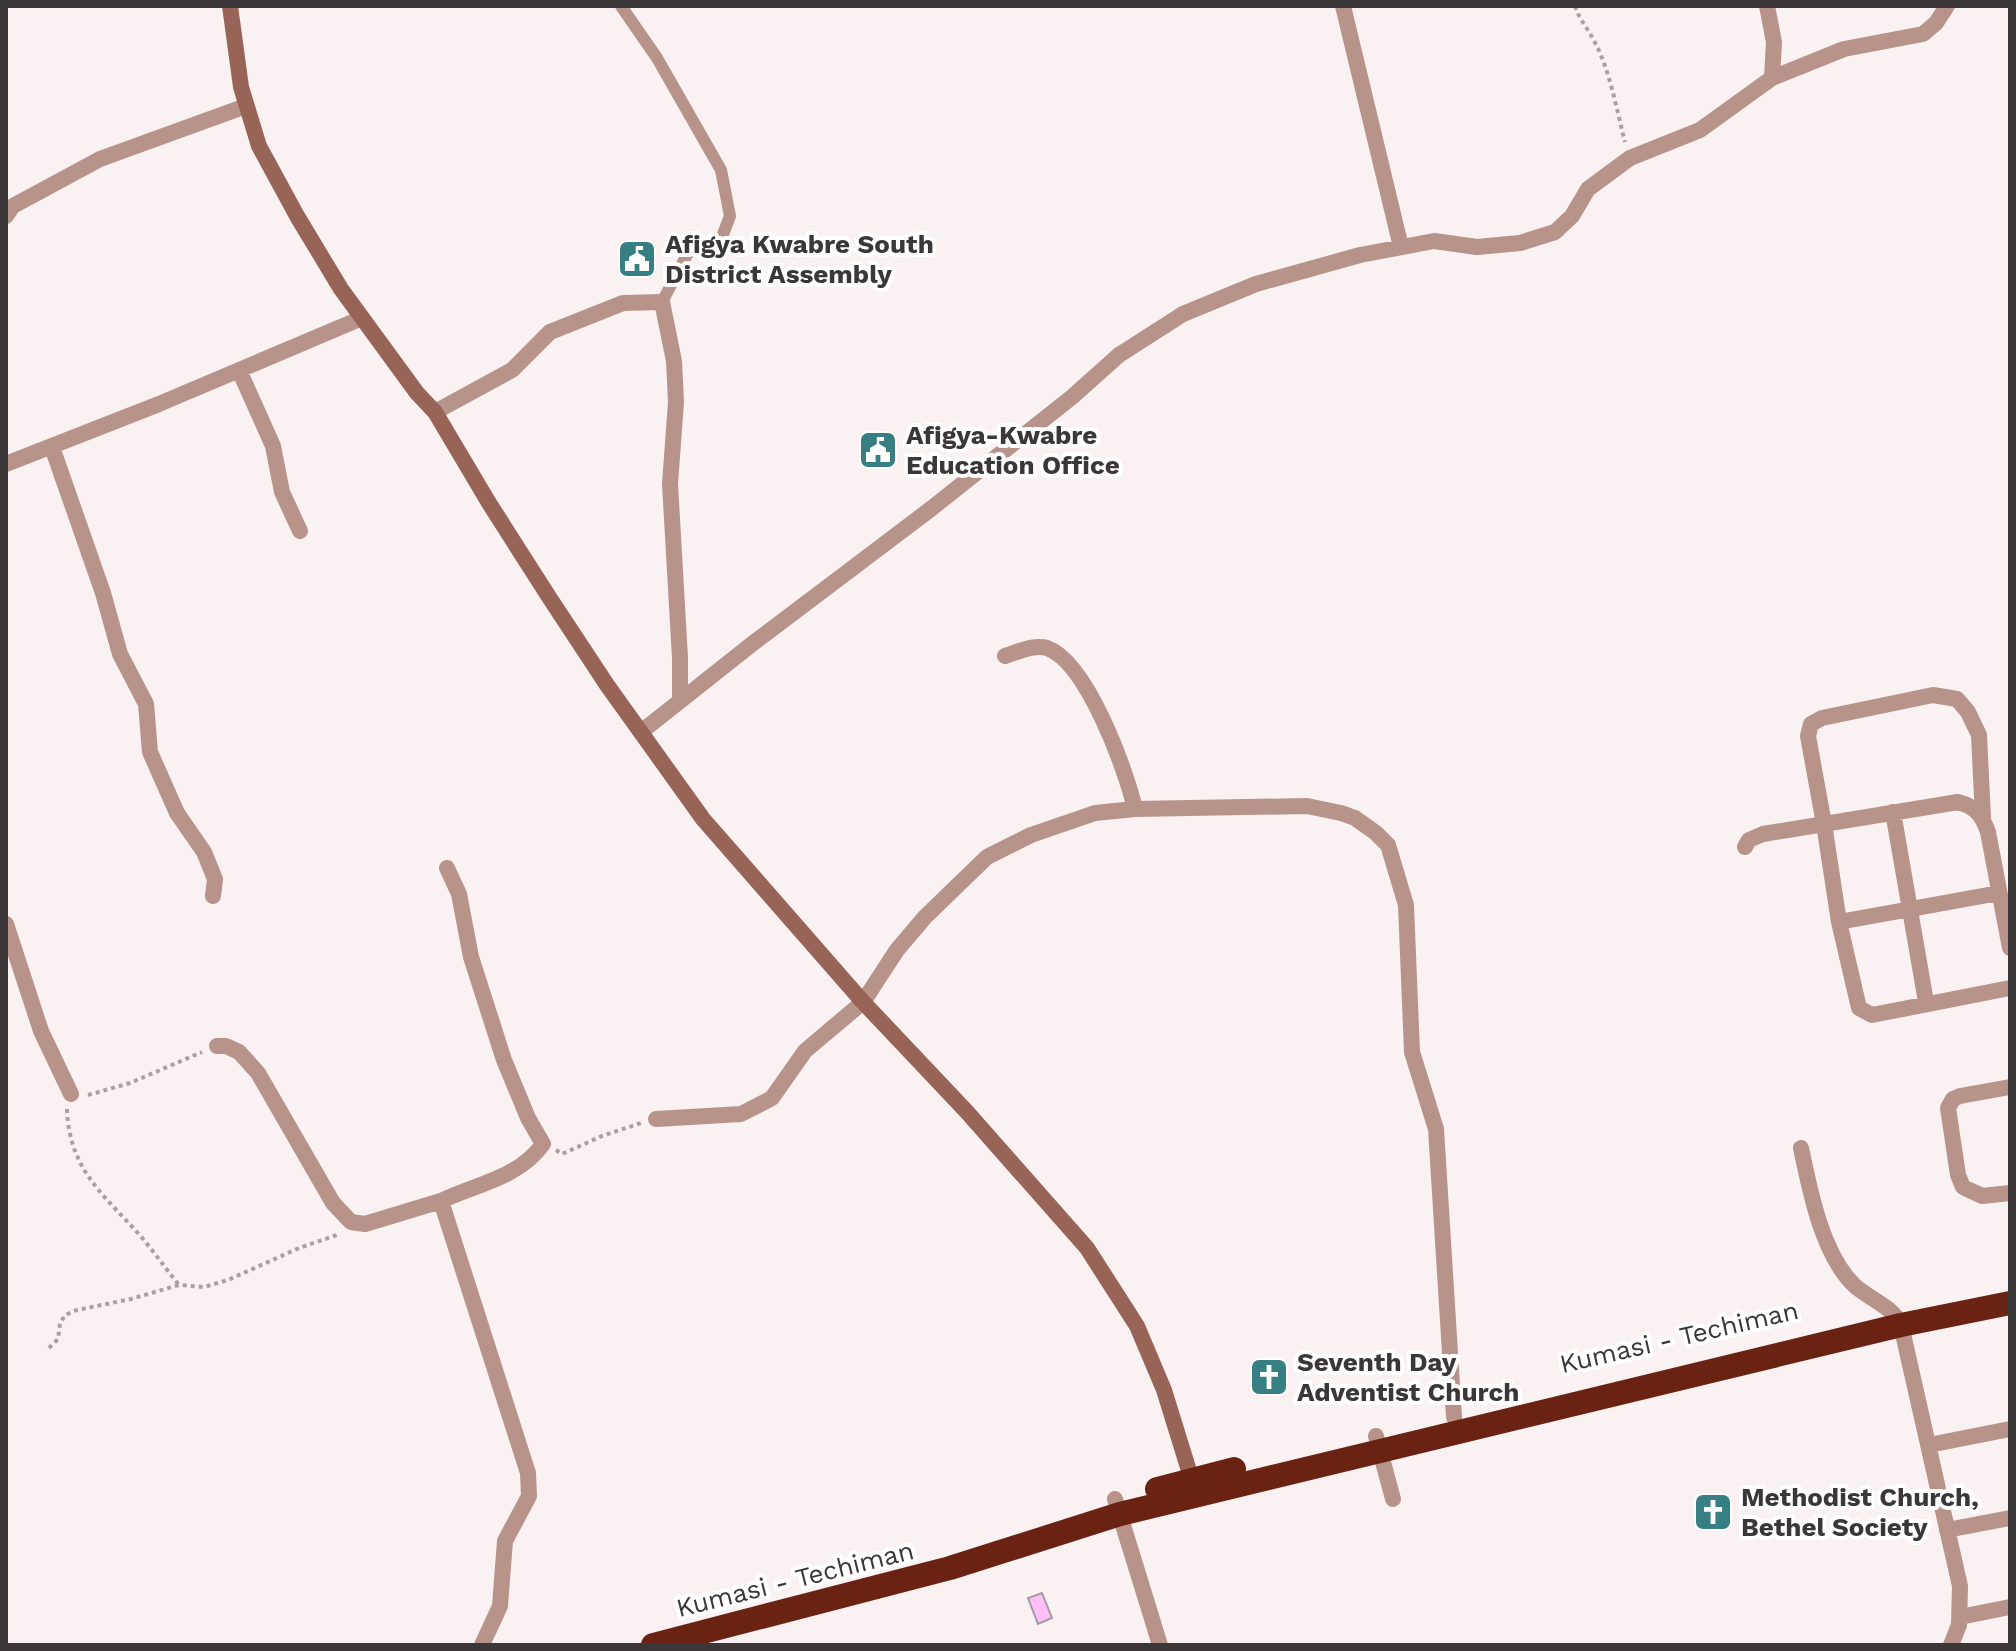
<svg xmlns="http://www.w3.org/2000/svg" width="2016" height="1651" viewBox="0 0 2016 1651" font-family="'Work Sans',sans-serif">
  <style>
    .building { fill: #febef8; stroke: #a29ca2; stroke-width: 2 }
    .lines { fill: none; stroke-linecap: round; stroke-linejoin: round }
    .path { stroke: #a8a1a2; stroke-width: 4; stroke-dasharray: 4 4; stroke-linecap: butt }
    .lane { stroke: #b89389; stroke-width: 12 }
    .street { stroke: #b89389; stroke-width: 16 }
    .secondary { stroke: #986457; stroke-width: 16 }
    .highway { stroke: #6a2313; stroke-width: 24 }
    .labels { text-anchor: middle; stroke-width: 8; stroke-linejoin: round; paint-order: stroke }
    .poi-label { font-size: 26px; font-weight: bold; fill: #3b3738; stroke: #fff; text-anchor: start }
    .street-label { font-size: 26px; fill: #3b3738; stroke: #fff }
  </style>
  <rect width="100%" height="100%" fill="#faf1f3"/>
  <!-- building -->
  <path class="building" d="M1042 1593 1052 1618 1038 1624 1028 1598Z"/>
  <g class="lines">
    <!-- path -->
    <path class="path" d="M1575 6C1579 19 1587 27 1593 39 1610 69 1616 108 1625 142
      M88 1095 130 1083 202 1052
      M67 1109C69 1172 107 1197 144 1240 156 1255 167 1270 179 1285
      M556 1150 562 1154 602 1136 641 1123
      M49 1348 58 1339 60 1324 65 1315 77 1310 131 1299 179 1285 204 1287 228 1280 299 1248 340 1234"/>
    <!-- lane -->
    <path class="lane" d="M621 6 657 58 721 170 730 216 722 237 688 253 662 302"/>
    <!-- street -->
    <path class="street" d="M1343 6 1401 247
      M1767 6 1774 42 1772 78
      M6 216 13 206 100 159 246 106
      M239 370 273 446 282 492 300 531
      M435 412 512 370 550 332 623 303 662 302 674 361 676 402 670 484 680 658V700
      M52 447 103 593 120 654 146 704 150 752 177 813 204 852 215 879 213 896
      M6 464 159 404 362 318
      M1005 656C1018 652 1034 644 1047 648 1087 662 1126 770 1135 809
      M641 732 752 644 932 508 1072 397 1119 355 1183 314 1256 284 1360 255 1434 241 1477 247 1520 243 1555 232 1572 216 1588 189 1630 158 1700 130 1772 78 1844 49 1923 34 1936 23 1947 6
      M1893 812 1926 1002
      M1983 818 1979 735 1968 712 1957 699 1933 695 1822 718 1811 724 1808 736 1824 824 1839 922 1859 1008 1872 1015 2010 988
      M1745 847 1749 840 1763 834 1958 802C1976 807 1982 815 1988 832L2010 948
      M1839 922 1999 893
      M6 924 41 1031 71 1094
      M217 1046H226L239 1052 258 1073 333 1203 351 1222 365 1224 441 1201 528 1473 529 1496 505 1541 500 1606 482 1645
      M2010 1087 1960 1096 1953 1099 1948 1108 1958 1175 1963 1187 1982 1196 2010 1193
      M656 1119 741 1114 772 1098 805 1051 863 1002 897 950 925 917 987 857 1031 835 1095 813 1135 809 1307 806 1341 813 1355 818 1376 833 1388 845 1406 905 1412 1052 1436 1129 1454 1417
      M1801 1148C1810 1191 1822 1255 1855 1286 1871 1300 1892 1306 1901 1325L1960 1586 1959 1625 1951 1645
      M441 1201C476 1184 519 1178 543 1144L528 1118 504 1060 471 957 459 894 447 868
      M1376 1436 1393 1499
      M1929 1445 2010 1429
      M1115 1499 1160 1645
      M1947 1530 2010 1518
      M1960 1617 2010 1607"/>
    <!-- secondary -->
    <path class="secondary" d="M230 6 241 87 259 146 297 216 341 289 417 393 435 412 489 503 549 597 607 685 703 819 863 1002 967 1112 1087 1248 1137 1326 1164 1390 1194 1487"/>
    <!-- highway -->
    <path class="highway" d="M1157 1489 1234 1469
      M653 1645 950 1568 1120 1514 1901 1325 2010 1303"/>
  </g>
  <!-- icons -->
  <defs>
    <symbol id="civic-square" viewBox="-11 -11 22 22"><rect x="-9" y="-9" width="18" height="18" rx="4" fill="#377f83" stroke="#fff"/><path d="M-.6-6.5H3V-4.5H.6V-3L4-1V1h2V6H-6V1h2V-1L-.6-3ZM-1.2 2.5V6h2.4V2.5Z" fill="#fff"/></symbol>
    <symbol id="church-square" viewBox="-11 -11 22 22"><rect x="-9" y="-9" width="18" height="18" rx="4" fill="#377f83" stroke="#fff"/><path d="M-1.2-6h2.4v3.5h3.3v2.4h-3.3V6h-2.4V-.1h-3.3v-2.4h3.3Z" fill="#fff"/></symbol>
  </defs>
  <g fill-rule="evenodd">
    <use href="#civic-square" x="615" y="237" width="44" height="44"/>
    <use href="#civic-square" x="856" y="428" width="44" height="44"/>
    <use href="#church-square" x="1247" y="1355" width="44" height="44"/>
    <use href="#church-square" x="1691" y="1490" width="44" height="44"/>
  </g>
  <g class="labels">
    <!-- poi labels -->
    <g class="poi-label">
      <text x="665" y="253">Afigya Kwabre South<tspan x="665" dy="30">District Assembly</tspan></text>
      <text x="906" y="444">Afigya-Kwabre<tspan x="906" dy="30">Education Office</tspan></text>
      <text x="1297" y="1371">Seventh Day<tspan x="1297" dy="30">Adventist Church</tspan></text>
      <text x="1741" y="1506">Methodist Church,<tspan x="1741" dy="30">Bethel Society</tspan></text>
    </g>
    <!-- street labels -->
    <g class="street-label">
      <text transform="translate(1679 1337) rotate(-13)" y="9">Kumasi - Techiman</text>
      <text transform="translate(795 1579) rotate(-14)" y="9">Kumasi - Techiman</text>
    </g>
  </g>
  <!-- border -->
  <rect width="2016" height="1651" fill="none" stroke="#3b3738" stroke-width="16"/>
</svg>
